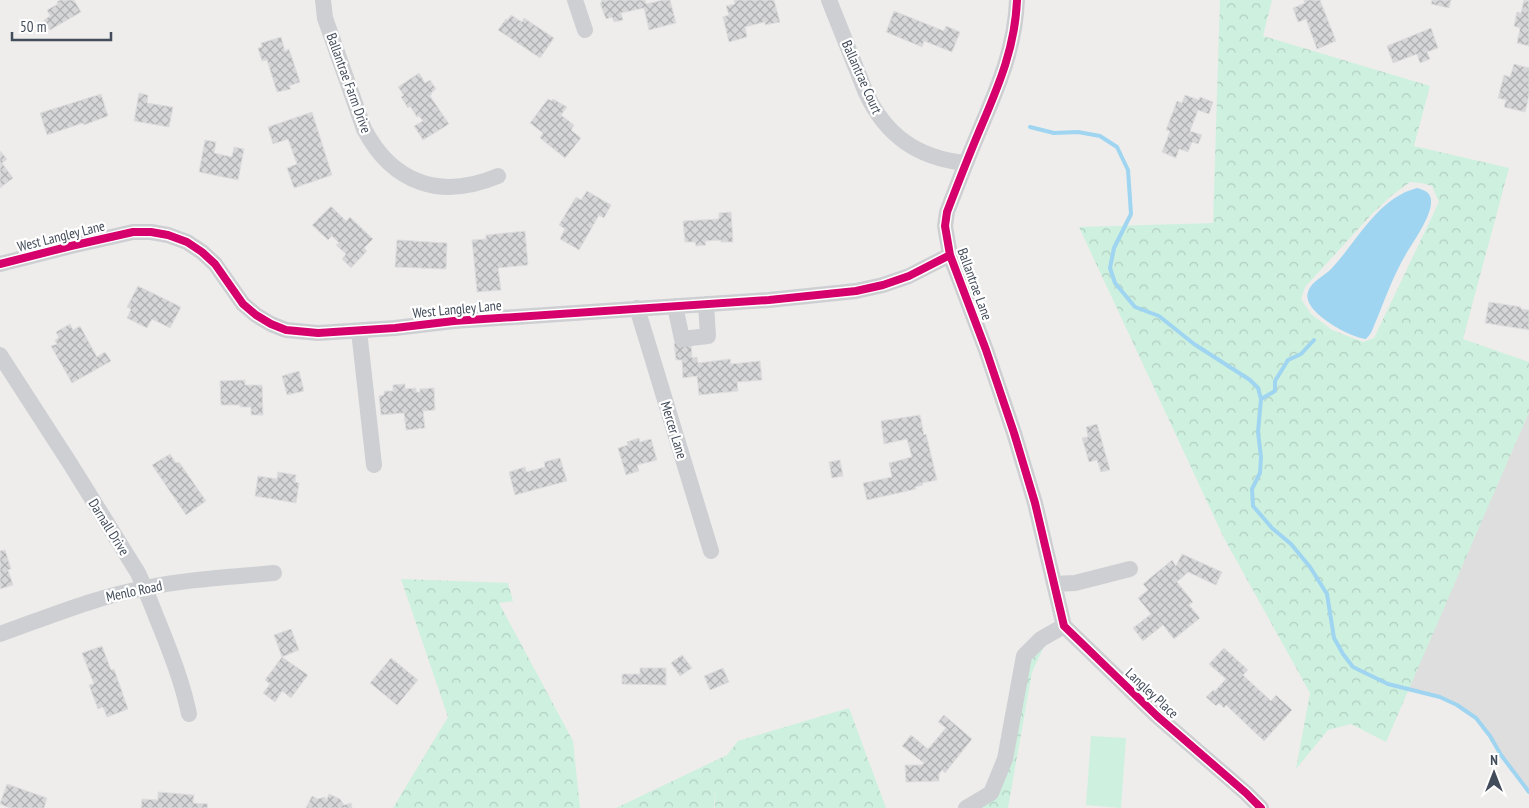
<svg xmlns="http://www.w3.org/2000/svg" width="1529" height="808" viewBox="0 0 1529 808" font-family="'PT Sans Narrow',sans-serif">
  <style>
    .education { fill: #dfdede }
    .green { fill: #cef0df }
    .forest { fill: url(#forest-crowns); fill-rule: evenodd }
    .water { fill: #9fd5f1 }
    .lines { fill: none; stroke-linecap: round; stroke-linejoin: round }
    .stream { stroke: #9fd5f1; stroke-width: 4 }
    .building { fill: url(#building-cross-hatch); stroke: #dfdedf }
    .minor { stroke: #cdcfd2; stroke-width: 16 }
    .cycleway-casing { stroke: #fff; stroke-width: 11 }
    .cycleway { stroke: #d6006c; stroke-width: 8 }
    .labels { text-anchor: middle; stroke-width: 4.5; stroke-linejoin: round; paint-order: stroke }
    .street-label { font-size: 14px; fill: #434c5a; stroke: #fff }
  </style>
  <defs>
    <pattern id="forest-crowns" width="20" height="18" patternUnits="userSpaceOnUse" patternTransform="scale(1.25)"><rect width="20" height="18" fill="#cef0df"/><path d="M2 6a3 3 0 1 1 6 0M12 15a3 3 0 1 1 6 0" fill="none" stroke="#b2cfc2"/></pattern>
    <pattern id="building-cross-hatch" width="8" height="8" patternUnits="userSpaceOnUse" patternTransform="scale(1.25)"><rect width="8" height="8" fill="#d6d6d8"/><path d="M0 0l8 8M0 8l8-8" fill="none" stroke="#afb0b2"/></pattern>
  </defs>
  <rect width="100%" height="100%" fill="#eeedec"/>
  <!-- education -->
  <path class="education" d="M1529 412V792L1501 755 1490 736 1476 718 1457 705 1440 697 1408 689Z"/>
  <!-- green -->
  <path class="green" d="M1091 736 1126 738 1121 808 1086 805Z"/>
  <!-- forest -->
  <path class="forest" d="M1220 0H1272L1263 36 1430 86 1414 146 1509 168 1463 339 1529 362V412L1386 742 1351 724 1328 730 1296 769 1310 693 1224 538 1079 227 1213 223ZM1410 182 1421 183 1432 186 1439 202 1374 338 1363 342 1332 330 1311 314 1301 299 1305 287 1372 214 1391 196Z
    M401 579 508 583 513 601 499 603 573 741 580 808H393L448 717Z
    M1049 636 1032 672 1008 808H968L992 791 1025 663Z
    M849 708 886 808H715L714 790V808H616L727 755 738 741Z"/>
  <!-- water -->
  <path class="water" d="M1417 188C1425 190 1432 193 1431 203 1430 221 1408 248 1400 265 1389 286 1381 310 1371 333L1366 339C1349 337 1301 311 1308 292 1311 281 1325 276 1332 268 1358 240 1378 198 1417 188Z"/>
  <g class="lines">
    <!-- stream -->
    <path class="stream" d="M1030 127 1054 133 1078 132 1100 136 1117 147 1128 170 1131 214 1114 248 1110 268 1115 283 1135 307 1159 316 1194 344 1250 380 1258 388 1261 399 1258 432 1261 457 1260 473 1252 489 1253 506 1272 528 1291 544 1310 567 1327 594 1334 638 1343 654 1353 667 1388 684 1440 697 1457 705 1476 718 1490 736 1501 755 1529 792
      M1261 399 1275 391V381L1288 360 1301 354 1314 340"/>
  </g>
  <!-- building -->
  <path class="building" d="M60 0H74L81 12 50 30 44 20 50 16 47 10 58 4 57 2Z
    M601 0H645L646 4 663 0H670L676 23 649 30 644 8 621 13 623 20 614 22 612 17 606 19 600 3 602 2Z
    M734 0H774L780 22 765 25V22L745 27 747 37 729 42 723 17 729 15 726 6 735 4Z
    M1304 0H1320L1336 41 1317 49 1306 19 1298 22 1293 8 1305 3Z
    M1432 0H1451L1449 8 1431 4Z
    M1524 0 1529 1V46L1517 43 1520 28 1514 26 1517 12 1521 13Z
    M894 11 944 31 946 26 960 32 952 52 924 41 922 47 886 32Z
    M511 15 522 22 524 18 554 38 540 58 498 30 506 19 508 20Z
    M1431 28 1438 48 1427 52 1430 59 1420 63 1417 54 1393 63 1387 46Z
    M281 37 285 51 289 49 300 82 289 86 291 89 277 92 267 60 262 61 258 48 262 47 261 43Z
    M1514 64 1529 68V96L1525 112 1504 107 1506 100 1498 98 1504 75 1510 77Z
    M419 73 425 83 430 80 436 89 431 93 432 94 430 96 449 124 423 140 414 126 423 121 419 116 417 117 410 106 408 108 401 97 404 95 398 87Z
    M139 93 148 95 147 103 173 107 169 127 134 121Z
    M101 94 108 116 84 125 83 123 47 135 40 113Z
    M1185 95 1199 100 1200 97 1213 102 1209 114 1198 110 1190 131 1202 135 1198 144 1192 142 1188 152 1179 149 1176 158 1162 152 1170 131 1166 130 1177 101 1182 103Z
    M548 99 552 101 553 99 567 107 561 115 574 125 571 130 581 138 565 158 540 138 543 133 530 123Z
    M312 112 332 175 294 188 287 168 297 164 288 139 273 144 268 127Z
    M205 140 216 142 214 153 232 157 234 147 244 149 238 180 199 172Z
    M0 151 7 159 2 163 13 178 0 188Z
    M587 191 611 205 604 218 599 215 579 250 560 239 565 229 559 225 576 197 581 200Z
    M331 206 346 221 350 217 373 239 364 248 367 251 351 268 342 259 346 254 336 245 339 243 332 236 328 240 312 225Z
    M731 212 733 242H721V240L705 241 706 245 696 246 695 242H685L683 221 719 219V213Z
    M525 231 528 265 498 268 501 290 477 292 472 240 486 239V235Z
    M397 240 447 243 446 269 395 267Z
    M138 286 181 307 170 328 152 319 147 328 127 318 131 309 127 307Z
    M1489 302 1521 307V309L1529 310V330L1485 323Z
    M70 324 73 330 80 326 97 357 105 352 111 361 72 383 51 346 57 344 55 340 59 338 56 332Z
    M691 341 692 358 697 357 698 363 730 359 731 364 760 361 762 380 737 382 738 391 699 395 697 376 683 378 682 360H676L674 343Z
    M299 371 304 391 287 395 282 376Z
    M245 380V385H262L263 415H251V407H240V405H221L220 381Z
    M405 384V389L416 388V392H420V389L434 388 435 410 423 411 425 428 406 430 404 413 381 415 379 396 384 395V391H393V385Z
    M920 415 924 435 926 434 937 480 922 483 923 485 915 487 916 489 867 500 863 483 892 477 889 463 912 457 907 439 884 444 881 421Z
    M1097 424 1110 470 1101 472 1097 460 1089 462 1082 438 1088 437 1086 427Z
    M639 438 640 442 651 439 657 460 637 465 639 471 626 475 618 448 628 445 627 442Z
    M170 454 176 463 179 462 206 501 186 515 152 465Z
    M560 458 567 481 515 495 509 472 525 467 526 472 545 467 544 462Z
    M840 460 843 476 832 478 829 462Z
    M278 472 296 475 295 482 299 483 296 503 255 496 258 476 277 479Z
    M5 550 11 569 8 570 13 585 0 589V551Z
    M1182 554 1222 572 1216 585 1188 572 1177 582 1193 602 1189 605 1200 618 1174 639 1163 625 1143 641 1133 628 1151 614 1138 598 1148 590 1143 584 1172 560 1176 566Z
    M291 629 299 650 282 657 274 635Z
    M102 646 111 670 114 669 128 709 107 717 103 707 98 709 89 685 94 684 82 653Z
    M1224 648 1248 670 1243 675 1271 701 1276 695 1292 710 1264 741 1226 705 1224 708 1219 703 1216 706 1206 697 1213 690 1215 691 1226 679 1209 664Z
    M682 655 692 668 680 676 671 663Z
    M282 657 308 675 291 698 282 691 275 702 263 693 270 684 265 680Z
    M391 658 418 680 397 705 370 683Z
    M640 668H666V685L622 684V674H640Z
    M723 668 729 682 710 690 704 676Z
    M944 715 972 739 945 773 942 770 939 774V781L906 782 905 765H922L924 763 902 746 911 735 928 749 946 728 938 722Z
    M7 784 47 798 44 808H10L0 804Z
    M158 792 194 795 193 803 208 804 207 808H141L142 799 158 800Z
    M329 794 340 799 344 805 351 803 352 808H306L312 796 318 799 325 797 326 801Z"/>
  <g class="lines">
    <!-- minor -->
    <path class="minor" d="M323 0 325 18 364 129C393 184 441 200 498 176
      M575 0 585 30
      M829 0 866 93C886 136 918 158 965 163
      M1017 0C1015 50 997 89 978 134 967 160 957 186 947 212L945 226 950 255 986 350 1014 433 1035 503 1064 626 1157 716 1246 793 1261 808
      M0 264 71 246 133 232H151L168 235 187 242 202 252 215 264 243 304 256 315 271 324 286 330 318 333 395 328 454 321 769 300 856 291 883 285 909 276 950 255
      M675 306 682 339 708 336 706 304
      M637 308 711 551
      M359 331 374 465
      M0 355 71 465 138 573C147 592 154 612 162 631 173 659 183 685 189 714
      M1054 584 1075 583 1130 569
      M0 634C48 617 95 597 145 588 188 579 231 577 274 573
      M966 808 991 793 1005 759 1024 656 1041 639 1064 626"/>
    <defs>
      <path id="cycleway" d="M1017 0C1015 50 997 89 978 134 967 160 957 186 947 212L945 226 950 255 986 350 1014 433 1035 503 1064 626 1157 716 1246 793 1261 808
        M0 264 71 246 133 232H151L168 235 187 242 202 252 215 264 243 304 256 315 271 324 286 330 318 333 395 328 454 321 769 300 856 291 883 285 909 276 950 255"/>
    </defs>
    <!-- cycleway casing -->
    <use href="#cycleway" class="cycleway-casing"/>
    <!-- cycleway -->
    <use href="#cycleway" class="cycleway"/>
  </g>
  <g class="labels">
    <!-- street labels -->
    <g class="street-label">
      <text transform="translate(862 77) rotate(66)" y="5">Ballantrae Court</text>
      <text transform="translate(349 83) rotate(70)" y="5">Ballantrae Farm Drive</text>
      <text transform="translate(61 236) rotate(-14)" y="5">West Langley Lane</text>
      <text transform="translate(975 284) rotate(70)" y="5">Ballantrae Lane</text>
      <text transform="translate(457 309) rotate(-5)" y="5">West Langley Lane</text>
      <text transform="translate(674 430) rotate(73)" y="5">Mercer Lane</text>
      <text transform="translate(109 527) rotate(58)" y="5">Darnall Drive</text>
      <text transform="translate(134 591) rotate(-12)" y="5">Menlo Road</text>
      <text transform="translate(1152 693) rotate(43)" y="5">Langley Place</text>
    </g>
  </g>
  <!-- north arrow -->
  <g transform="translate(1494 773)" stroke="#ffffff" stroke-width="4" paint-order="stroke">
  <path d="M0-4L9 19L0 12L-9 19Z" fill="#434c5a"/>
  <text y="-8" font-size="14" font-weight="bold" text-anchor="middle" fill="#434c5a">N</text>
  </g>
  <!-- scale -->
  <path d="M12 32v8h99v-8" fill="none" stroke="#434c5a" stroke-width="2.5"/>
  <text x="20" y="32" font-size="15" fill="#434c5a" stroke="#ffffff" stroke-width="4" paint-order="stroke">50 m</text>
</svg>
